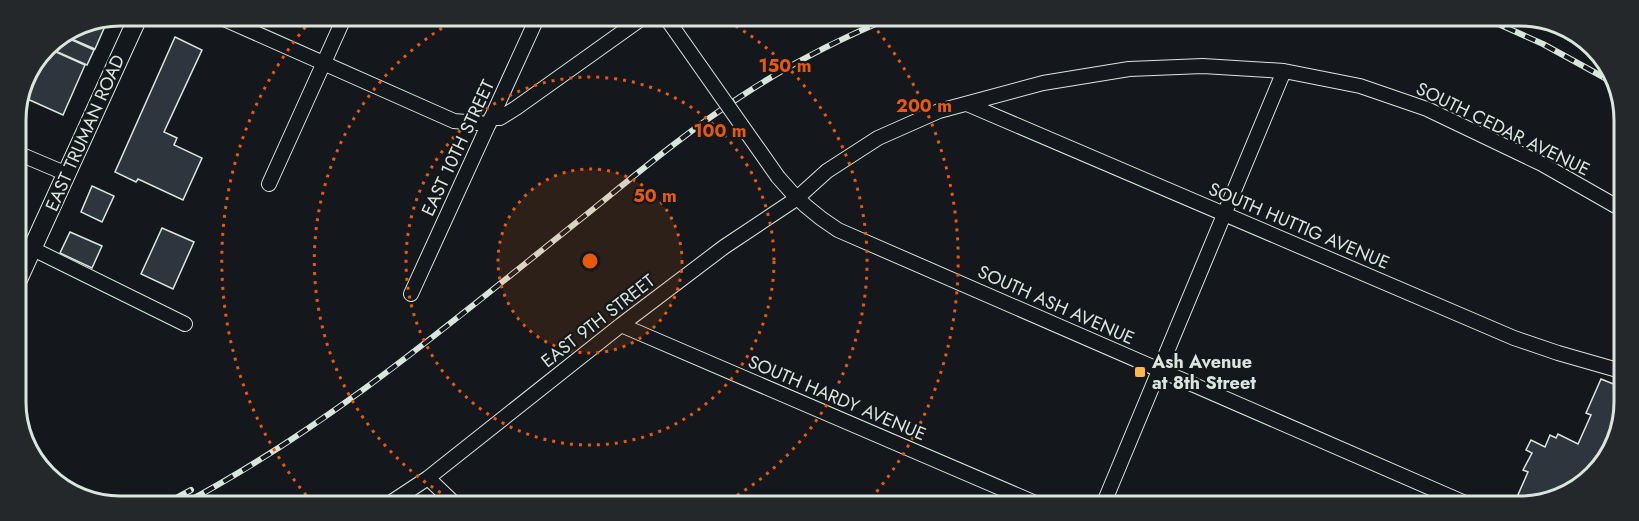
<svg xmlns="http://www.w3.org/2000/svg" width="1639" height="521" viewBox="0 0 1639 521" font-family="Jost,sans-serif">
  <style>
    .building { fill: #2c363c; stroke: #d8e6dc; stroke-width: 1.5 }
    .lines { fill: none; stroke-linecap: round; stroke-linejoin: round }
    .minor-casing { stroke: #d8e6dc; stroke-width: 16 }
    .major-casing { stroke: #d8e6dc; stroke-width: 20 }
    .minor { stroke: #14181c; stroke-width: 14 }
    .major { stroke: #14181c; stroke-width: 18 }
    .rail-casing { stroke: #d8e6dc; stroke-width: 6 }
    .rail { stroke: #14181c; stroke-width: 4; stroke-dasharray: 11; stroke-linecap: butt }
    .minor-bridge-casing { stroke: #d8e6dc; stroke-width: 16; stroke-linecap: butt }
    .minor-bridge { stroke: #14181c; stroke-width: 14 }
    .ring { fill: none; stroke: #e8590c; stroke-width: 3; stroke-dasharray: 3 6 }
    .poi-dot { fill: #ffb74d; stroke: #14181c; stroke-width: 2 }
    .labels { text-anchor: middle; stroke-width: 4.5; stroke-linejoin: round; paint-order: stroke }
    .street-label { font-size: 18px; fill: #d8e6dc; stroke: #14181c }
    .poi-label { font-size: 18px; font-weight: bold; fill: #d8e6dc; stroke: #14181c; text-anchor: start }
    .rim { fill: none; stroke: #d8e6dc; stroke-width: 3 }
    .centre { fill: #e8590c; stroke: #14181c; stroke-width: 3 }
    .ring-label { font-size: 18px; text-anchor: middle; font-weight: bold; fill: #e8590c; stroke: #14181c; stroke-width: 4.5; stroke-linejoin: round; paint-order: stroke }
  </style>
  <rect width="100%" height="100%" fill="#14181c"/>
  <!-- building -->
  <path class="building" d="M109 17 95 49 67 37 70 29 80 23Z
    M61 35 94 50 87 65 53 50Z
    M175 37 202 50 164 132 177 138 174 145 202 158 183 200 138 179 136 182 115 172Z
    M45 47 85 65 63 115 23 97Z
    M92 186 114 196 102 222 81 212Z
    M162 228 194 242 173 289 141 274Z
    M70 232 102 246 92 268 60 253Z
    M1601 379 1621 387 1620 429 1583 484 1526 506H1513L1528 472 1523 470 1532 453 1526 450 1531 440 1545 447 1550 435 1556 438 1558 434 1578 444 1591 415 1586 413Z"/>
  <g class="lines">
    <defs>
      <path id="minor" d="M215 15 454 121 489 124
        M967 104 1514 338 1558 353 1621 371
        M491 118H500L516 108 645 16
        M15 152 67 174
        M778 177C796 199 814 215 838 230L1472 506
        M269 184 345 16
        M33 249 185 324
        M411 294 538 16
        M621 325 1040 505
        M428 478 454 503
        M390 503 428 478 621 325 724 247 796 199 827 171 878 138 939 111 1043 83 1129 69 1203 66 1284 71 1360 86 1427 109 1542 164 1621 209
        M1103 505 1284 71"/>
      <path id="major" d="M16 284 139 15"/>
    </defs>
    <!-- minor casing -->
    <use href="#minor" class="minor-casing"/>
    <!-- major casing -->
    <use href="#major" class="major-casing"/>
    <!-- minor -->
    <use href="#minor" class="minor"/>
    <!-- major -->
    <use href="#major" class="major"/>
    <defs>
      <path id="rail" d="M1485 18 1543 44 1614 83
        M167 503 191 490
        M185 503C330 426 454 320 582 218 633 177 685 133 740 97 788 65 839 39 892 17"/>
    </defs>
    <!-- rail casing -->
    <use href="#rail" class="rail-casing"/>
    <!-- rail -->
    <use href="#rail" class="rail"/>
    <defs>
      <path id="minor-bridge" d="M669 22 778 177"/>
    </defs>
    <!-- minor-bridge casing -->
    <use href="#minor-bridge" class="minor-bridge-casing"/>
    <!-- minor-bridge -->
    <use href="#minor-bridge" class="minor-bridge"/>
  </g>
  <!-- distance rings -->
  <circle cx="590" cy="261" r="92" fill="#e8590c" fill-opacity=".12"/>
  <g class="ring">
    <circle cx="590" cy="261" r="92"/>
    <circle cx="590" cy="261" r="184"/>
    <path d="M456 502A276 276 0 0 1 463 16M720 17A276 276 0 0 1 722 504"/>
    <path d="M312 502A368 368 0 0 1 314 17M866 17A368 368 0 0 1 868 502"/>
  </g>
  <!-- markers -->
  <rect class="poi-dot" x="1134" y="366" width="12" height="12" rx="3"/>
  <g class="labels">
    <!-- street labels -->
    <g class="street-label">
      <text transform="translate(1503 129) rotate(26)" y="6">SOUTH CEDAR AVENUE</text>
      <text transform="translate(85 133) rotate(-66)" y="6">EAST TRUMAN ROAD</text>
      <text transform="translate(458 148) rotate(-65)" y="6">EAST 10TH STREET</text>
      <text transform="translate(1299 226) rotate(23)" y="6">SOUTH HUTTIG AVENUE</text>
      <text transform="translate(1056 305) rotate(24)" y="6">SOUTH ASH AVENUE</text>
      <text transform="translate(598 321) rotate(-38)" y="6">EAST 9TH STREET</text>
      <text transform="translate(837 398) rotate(23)" y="6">SOUTH HARDY AVENUE</text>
    </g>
    <!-- poi labels -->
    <g class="poi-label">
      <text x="1152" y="368">Ash Avenue<tspan x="1152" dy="21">at 8th Street</tspan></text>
    </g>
  </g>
  <!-- crop -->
  <path d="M0 0H1639V521H0ZM120 26H1520A94 94 0 0 1 1614 120V402A94 94 0 0 1 1520 496H120A94 94 0 0 1 26 402V120A94 94 0 0 1 120 26Z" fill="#24282b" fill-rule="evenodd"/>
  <path class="rim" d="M120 26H1520A94 94 0 0 1 1614 120V402A94 94 0 0 1 1520 496H120A94 94 0 0 1 26 402V120A94 94 0 0 1 120 26Z"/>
  <circle cx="590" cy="261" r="9" class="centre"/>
  <g class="ring-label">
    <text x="785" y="72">150 m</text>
    <text x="924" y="112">200 m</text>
    <text x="720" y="137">100 m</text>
    <text x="655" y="202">50 m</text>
  </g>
</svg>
